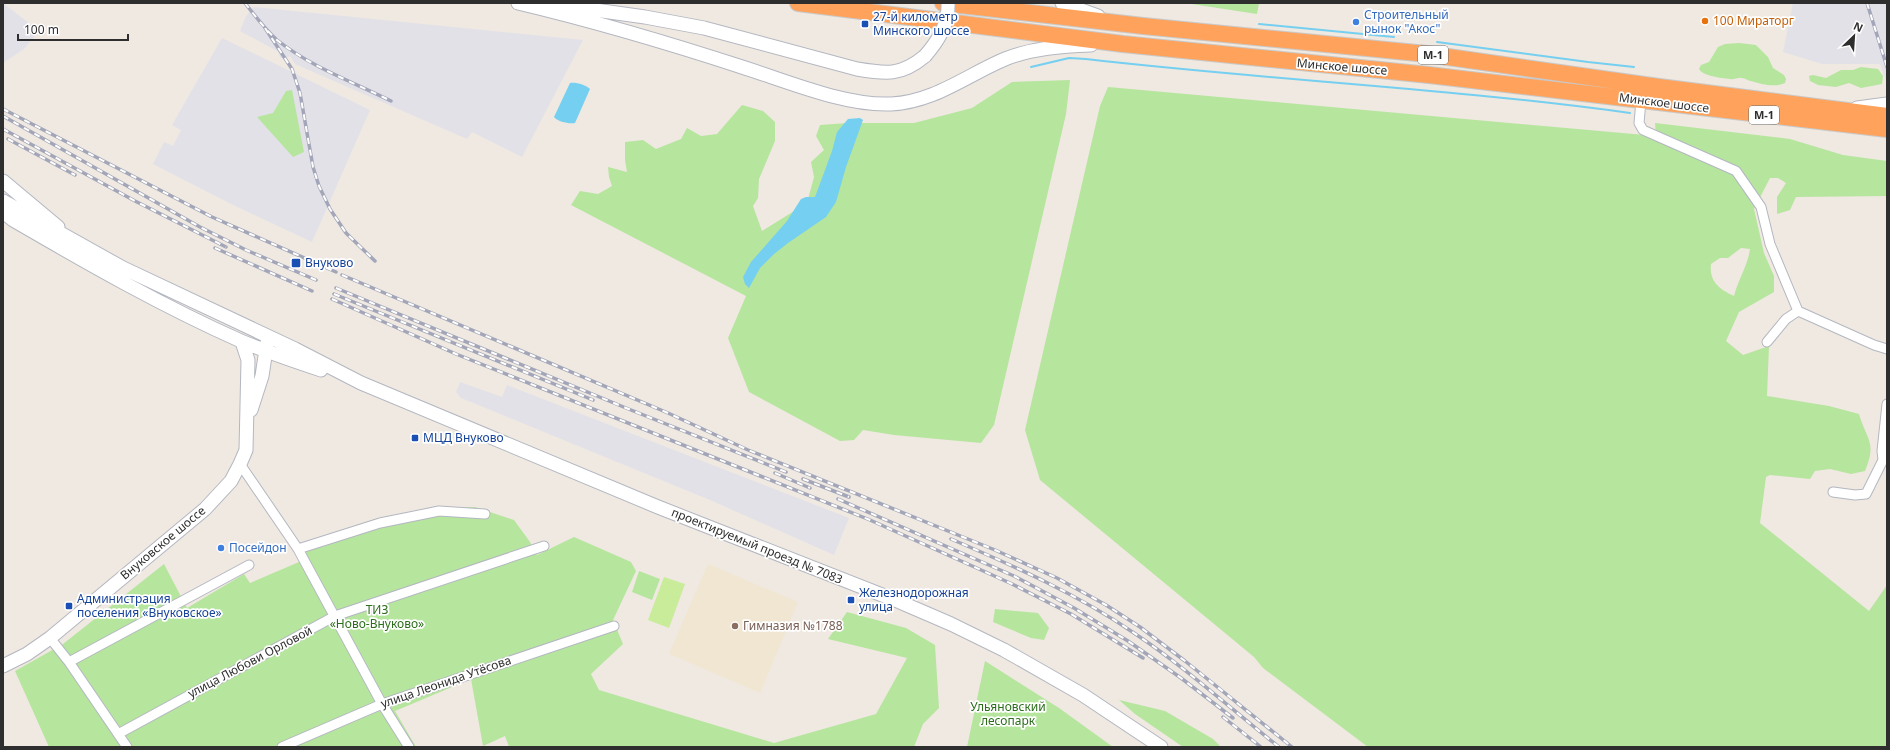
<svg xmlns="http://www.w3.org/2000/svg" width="1890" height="750" viewBox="0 0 1890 750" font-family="'Noto Sans',sans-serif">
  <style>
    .industrial { fill: #e3e1e8 }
    .education { fill: #f0e6d1 }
    .green { fill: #b6e59e; fill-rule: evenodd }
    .pitch { fill: #c9ec9a }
    .water { fill: #75cff0 }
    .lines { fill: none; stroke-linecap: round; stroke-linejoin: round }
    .stream { stroke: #75cff0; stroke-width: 2 }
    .street-casing { stroke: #b4b7c1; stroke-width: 11 }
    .secondary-casing { stroke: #b4b7c1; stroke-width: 15 }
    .highway-casing { stroke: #c9c9c9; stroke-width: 18 }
    .street { stroke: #fff; stroke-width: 9 }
    .secondary { stroke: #fff; stroke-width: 13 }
    .highway { stroke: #ffa35c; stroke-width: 16 }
    .rail-casing { stroke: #a3a6b8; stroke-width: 3.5 }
    .rail { stroke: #fff; stroke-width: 2; stroke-dasharray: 6; stroke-linecap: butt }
    .secondary-bridge-casing { stroke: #b4b7c1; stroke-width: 15; stroke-linecap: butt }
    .secondary-bridge { stroke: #fff; stroke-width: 13 }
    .food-dot { fill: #e8710a; stroke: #fff; stroke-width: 1.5 }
    .shop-dot { fill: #3f7fe0; stroke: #fff; stroke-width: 1.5 }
    .transit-dot { fill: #1a4fb4; stroke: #fff; stroke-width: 1.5 }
    .education-dot { fill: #8d6e63; stroke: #fff; stroke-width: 1.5 }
    .labels { text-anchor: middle; stroke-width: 3.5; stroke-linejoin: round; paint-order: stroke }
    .shield { fill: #fff; stroke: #6d6d6d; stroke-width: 1 }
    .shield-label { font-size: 11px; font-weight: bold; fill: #2e2e2e }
    .shop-label { font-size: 12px; fill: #366cbe; stroke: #fff; text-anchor: start }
    .transit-label { font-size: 12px; fill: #164399; stroke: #fff; text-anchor: start }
    .food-label { font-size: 12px; fill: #c56008; stroke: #fff; text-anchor: start }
    .street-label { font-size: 12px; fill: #2e2e2e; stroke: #fff }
    .park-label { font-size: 12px; fill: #2c6e1b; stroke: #fff }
    .education-label { font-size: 12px; fill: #785e54; stroke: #fff; text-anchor: start }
  </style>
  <rect width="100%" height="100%" fill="#efe9e1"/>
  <!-- industrial -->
  <path class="industrial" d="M3 3 39 31 24 49 3 63Z
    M1793 3H1887V83L1880 64H1822L1783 52Z
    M254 7 583 40 522 157 472 132 467 139 295 64 290 56 284 59 280 57 279 52 240 31 246 16Z
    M222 38 370 110 312 242 233 205 153 164 164 142 173 146 181 130 172 125Z
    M460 382 502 397 507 385 849 518 834 555 710 500 461 398 456 392Z"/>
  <!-- education -->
  <path class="education" d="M708 564 798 602 760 693 669 654Z"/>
  <!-- green -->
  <path class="green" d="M1185 3H1259L1257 14Z
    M1739 43 1756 45 1768 57 1773 68 1784 75 1786 79 1785 83C1775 88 1761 84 1751 81 1748 81 1745 78 1742 78 1738 77 1734 80 1730 79 1721 78 1703 76 1699 69L1701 65 1709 62 1718 47 1725 44Z
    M1861 67 1878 69 1883 76 1882 84 1861 88 1849 83 1836 87 1818 85 1810 81 1809 76 1813 75 1826 78 1841 70H1853Z
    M1070 80 1066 114 994 425 981 443 894 435 863 430 854 440 840 441 749 392 728 338 746 296 571 205 580 191 598 194 612 186 609 177 608 167 627 172 625 160V142L643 140 656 149 681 139 687 128 701 136 717 134 742 105 763 111 775 122V141L759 179 758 198 753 206 762 231 807 203 814 177 811 162 824 150 816 136 820 125 848 123H914L972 108 1012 82Z
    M1108 87 1656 136 1655 123 1790 139 1843 155 1887 161V196L1796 197 1790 210 1777 214V197L1786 183 1778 178H1770L1754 209 1764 253 1774 276V292L1739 312 1726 341 1743 355 1769 346 1767 396 1829 406 1859 414C1867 441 1877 442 1865 471L1851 474 1830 469 1815 471 1810 479 1770 475 1766 477 1760 523 1869 611 1887 585V747H1368L1263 668 1254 657 1040 480 1025 430 1100 106ZM1741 248 1750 249C1748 265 1738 280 1734 296 1719 289 1709 281 1711 264L1720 258H1728Z
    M292 90 304 152 293 157 257 117 273 113 286 91Z
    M475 507 514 520 530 542 537 555 574 537 631 562 636 571 613 620 623 644 591 674 599 690 774 743 876 714 907 658 828 639 847 612 906 628 935 645 939 708 923 724 914 747H509L505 736 483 746 471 679 395 711 416 747H49L15 671 63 644 164 564 187 608 244 574 250 583 299 562 302 543 375 519 427 509Z
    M639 571 660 579 652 600 632 592Z
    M995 609 1038 613 1049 628 1044 640 1031 638 993 622Z
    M985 661 1059 708 1113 747H967Z
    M1119 700 1165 711 1213 739 1221 747H1183L1135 714Z"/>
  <!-- pitch -->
  <path class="pitch" d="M664 577 685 584 669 628 648 620Z"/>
  <!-- water -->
  <path class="water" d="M570 83C576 82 586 85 590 89L575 123C569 124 558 122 554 117Z
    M860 118 863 120 846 167 836 202 826 217 788 243 774 254 760 268 749 288 745 284 743 277 751 262 787 221 801 199 806 197H815L832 151 837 132 848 119Z"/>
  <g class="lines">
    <!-- stream -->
    <path class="stream" d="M1259 24 1394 37
      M1437 42 1588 62 1634 67
      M1031 67 1069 58 1086 59C1267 80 1449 88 1630 113"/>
    <defs>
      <path id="street" d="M1641 101 1639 123 1643 130 1736 171 1761 207 1770 244 1798 311 1874 345 1887 349
        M1767 342 1786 319 1798 311
        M240 464 298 549 382 704 409 747
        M1833 492 1855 495 1866 494 1883 460 1882 451 1887 404
        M298 549 380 523 439 511 485 514
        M50 638 69 662 127 747
        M69 662 249 565
        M118 734 335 616 544 546
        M282 747 382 704 614 626"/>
      <path id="secondary" d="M518 3C594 21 668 43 742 67 786 81 845 106 891 104 934 102 967 75 1005 59 1032 48 1063 46 1091 45
        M1062 3 1098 16
        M553 4 645 17 704 28 857 69C886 74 901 76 925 56
        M1857 108 1887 104
        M3 181 58 227
        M3 201 123 268 295 349 361 383 658 507 900 602 951 624 1004 650 1083 695 1161 747
        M3 212 13 220C87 263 162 306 241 341 267 352 294 361 321 370
        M251 410 262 376 267 343
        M3 666 27 654 50 638 205 509 231 481 240 464 246 450 248 360 242 342"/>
      <path id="highway" d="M798 3 1123 44 1429 75 1887 129
        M943 3 1143 26 1427 54 1659 87 1887 116"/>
    </defs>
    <!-- street casing -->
    <use href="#street" class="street-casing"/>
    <!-- secondary casing -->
    <use href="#secondary" class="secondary-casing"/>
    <!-- highway casing -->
    <use href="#highway" class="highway-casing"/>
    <!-- street -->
    <use href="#street" class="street"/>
    <!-- secondary -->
    <use href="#secondary" class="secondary"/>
    <!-- highway -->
    <use href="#highway" class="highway"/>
    <defs>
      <path id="rail" d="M245 3C255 16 265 29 277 40 311 67 353 82 391 101
        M1867 3 1887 67
        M265 28 292 69 300 93 313 167 319 186 330 209 346 233 375 261
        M3 109 212 217 336 272
        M3 116 200 227 246 250 316 280
        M3 129 135 201 226 247
        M8 139 75 175
        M215 248 312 291
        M342 275 668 413 748 450 995 550 1057 578 1106 605 1140 627 1185 661 1292 747
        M336 288 626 408 786 472
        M334 294 593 400
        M332 299 456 354 870 520 1010 583 1071 614 1143 658
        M775 473 810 488
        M803 479 849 497
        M838 499 1014 576 1074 608 1128 641 1181 678 1233 718
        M951 539C1014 566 1077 594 1134 633 1185 667 1231 709 1279 747
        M1223 717 1261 747"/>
    </defs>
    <!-- rail casing -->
    <use href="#rail" class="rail-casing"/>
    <!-- rail -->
    <use href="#rail" class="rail"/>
    <defs>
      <path id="secondary-bridge" d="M925 56C938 41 949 24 948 3"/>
    </defs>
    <!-- secondary-bridge casing -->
    <use href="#secondary-bridge" class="secondary-bridge-casing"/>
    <!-- secondary-bridge -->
    <use href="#secondary-bridge" class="secondary-bridge"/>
  </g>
  <!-- markers -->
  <circle class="food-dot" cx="1705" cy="21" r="4"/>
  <g class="shop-dot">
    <circle cx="1356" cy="22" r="4"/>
    <circle cx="221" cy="548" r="4"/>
  </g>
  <g class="transit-dot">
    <rect x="861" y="20" width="8" height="8" rx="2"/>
    <rect x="291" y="258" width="10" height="10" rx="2"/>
    <rect x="411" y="434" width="8" height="8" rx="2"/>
    <rect x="847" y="596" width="8" height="8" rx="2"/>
    <rect x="65" y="602" width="8" height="8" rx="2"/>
  </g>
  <circle class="education-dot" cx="735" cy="626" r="4"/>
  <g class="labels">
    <!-- shield labels -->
    <g class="shield">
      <rect x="1418" y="46" width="30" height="18" rx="3"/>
      <rect x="1749" y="106" width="30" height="18" rx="3"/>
    </g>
    <g class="shield-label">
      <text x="1433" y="59">М-1</text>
      <text x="1764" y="119">М-1</text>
    </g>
    <!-- shop labels -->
    <g class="shop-label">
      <text x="1364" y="19">Строительный<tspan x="1364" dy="14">рынок "Акос"</tspan></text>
      <text x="229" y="552">Посейдон</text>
    </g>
    <!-- transit labels -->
    <g class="transit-label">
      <text x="873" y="21">27-й километр<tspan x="873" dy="14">Минского шоссе</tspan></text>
      <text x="305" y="267">Внуково</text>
      <text x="423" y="442">МЦД Внуково</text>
      <text x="859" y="597">Железнодорожная<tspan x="859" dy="14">улица</tspan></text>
      <text x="77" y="603">Администрация<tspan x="77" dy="14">поселения «Внуковское»</tspan></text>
    </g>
    <!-- food labels -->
    <g class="food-label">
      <text x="1713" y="25">100 Мираторг</text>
    </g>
    <!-- street labels -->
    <g class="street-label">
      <text transform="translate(1342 67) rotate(5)" y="4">Минское шоссе</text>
      <text transform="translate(1664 103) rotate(7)" y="4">Минское шоссе</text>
      <text transform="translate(163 543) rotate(-40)" y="4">Внуковское шоссе</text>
      <text transform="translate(757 546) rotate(22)" y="4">проектируемый проезд № 7083</text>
      <text transform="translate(250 662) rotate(-28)" y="4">улица Любови Орловой</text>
      <text transform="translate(446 682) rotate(-19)" y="4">улица Леонида Утёсова</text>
    </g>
    <!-- park labels -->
    <g class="park-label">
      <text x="377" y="614">ТИЗ<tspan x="377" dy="14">«Ново-Внуково»</tspan></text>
      <text x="1008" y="711">Ульяновский<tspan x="1008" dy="14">лесопарк</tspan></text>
    </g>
    <!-- education labels -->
    <g class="education-label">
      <text x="743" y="630">Гимназия №1788</text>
    </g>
  </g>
  <!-- border -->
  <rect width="1890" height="750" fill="none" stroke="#2e2e2e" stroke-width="8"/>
  <!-- north arrow -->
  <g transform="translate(1854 36) rotate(25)" stroke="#ffffff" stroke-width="3" paint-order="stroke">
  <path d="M0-3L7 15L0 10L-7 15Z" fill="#2e2e2e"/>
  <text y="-6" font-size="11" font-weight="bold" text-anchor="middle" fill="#2e2e2e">N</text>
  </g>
  <!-- scale -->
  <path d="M18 34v6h110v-6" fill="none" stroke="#2e2e2e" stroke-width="2"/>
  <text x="24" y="34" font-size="12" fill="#2e2e2e" stroke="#ffffff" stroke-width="3" paint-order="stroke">100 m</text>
</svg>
